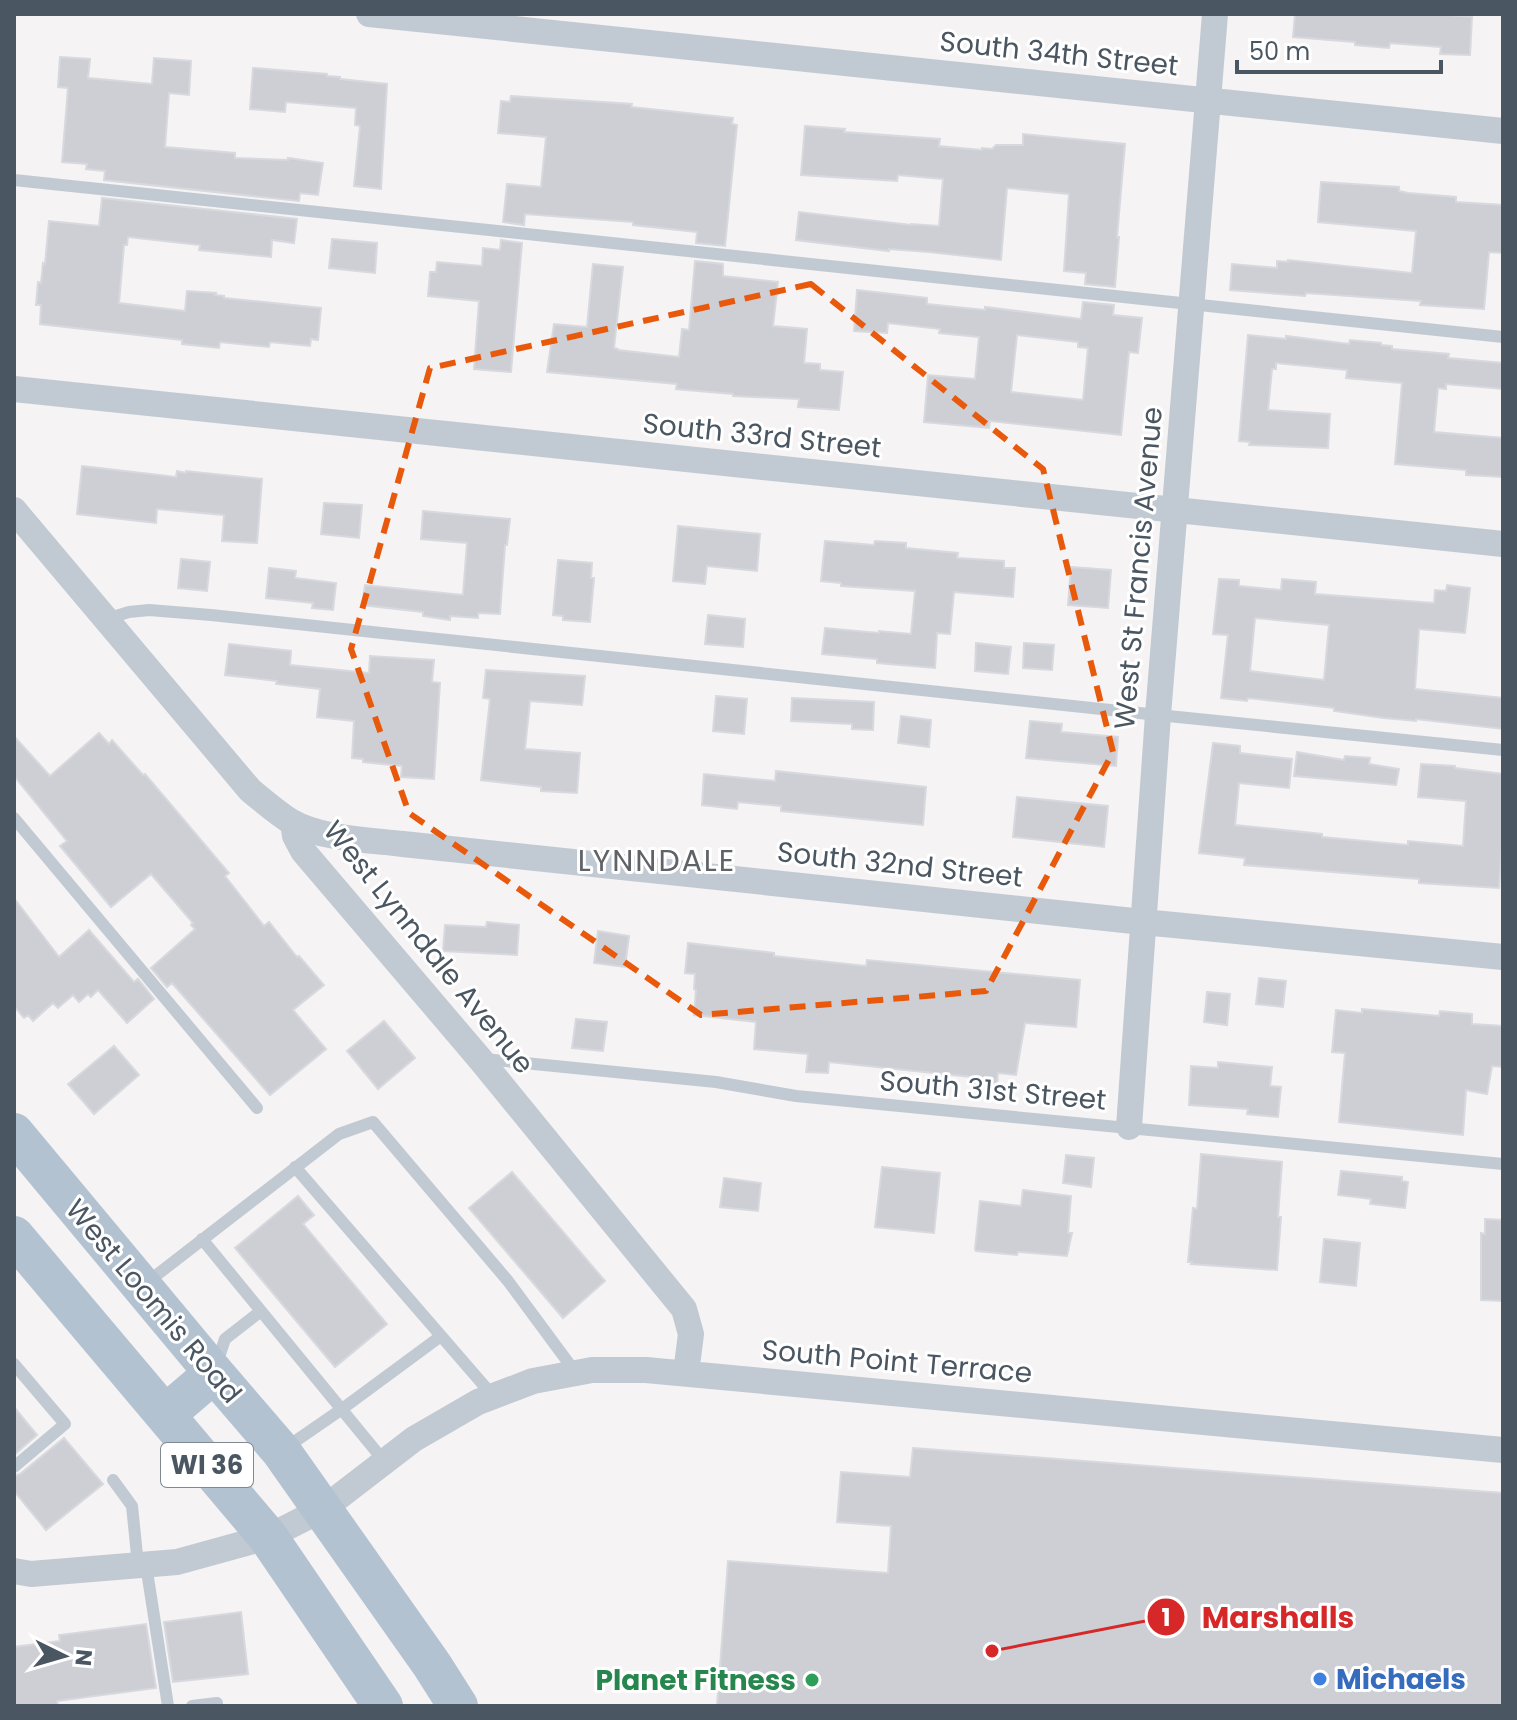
<svg xmlns="http://www.w3.org/2000/svg" width="1517" height="1720" viewBox="0 0 1517 1720" font-family="Poppins,sans-serif">
  <style>
    .building { fill: #cdcfd5; stroke: #d7d9de; stroke-width: 2; fill-rule: evenodd }
    .lines { fill: none; stroke-linecap: round; stroke-linejoin: round }
    .lane { stroke: #c1cad2; stroke-width: 12 }
    .street { stroke: #c1cad2; stroke-width: 26 }
    .primary { stroke: #b3c2d1; stroke-width: 40 }
    .marked { fill: none; stroke: #e8590c; stroke-width: 6; stroke-dasharray: 16 10; stroke-linejoin: round }
    .shop-dot { fill: #3f7fe0; stroke: #fff; stroke-width: 3 }
    .leisure-dot { fill: #2e9e5b; stroke: #fff; stroke-width: 3 }
    .labels { text-anchor: middle; stroke-width: 6; stroke-linejoin: round; paint-order: stroke }
    .shield { fill: #fff; stroke: #808990; stroke-width: 2 }
    .shield-label { font-size: 26px; font-weight: bold; fill: #4a5661 }
    .street-label { font-size: 28px; fill: #4a5661; stroke: #fff }
    .shop-label { font-size: 28px; font-weight: bold; fill: #366cbe; stroke: #fff; text-anchor: start }
    .leisure-label { font-size: 28px; font-weight: bold; fill: #27864d; stroke: #fff; text-anchor: end }
    .neighbourhood-label { font-size: 30px; letter-spacing: 2px; fill: #5f6368; stroke: #fff }
    .leader { fill: none; stroke: #d62828; stroke-width: 3 }
    .callout-dot { fill: #d62828; stroke: #fff; stroke-width: 3 }
    .mark-label { font-size: 24px; text-anchor: middle; font-weight: bold; fill: #fff }
    .callout-label { font-size: 30px; text-anchor: middle; font-weight: bold; fill: #d62828; stroke: #fff; stroke-width: 6; stroke-linejoin: round; paint-order: stroke }
  </style>
  <rect width="100%" height="100%" fill="#f5f3f3"/>
  <!-- building -->
  <path class="building" d="M1295 14H1435L1472 17 1470 55 1440 54 1441 47 1390 43 1389 48 1355 45V42L1293 37Z
    M60 57 90 59 88 78 152 84 154 58 191 61 189 95 169 93 165 147 235 153V158L288 160V158L323 163 318 195 300 193 299 201 104 180 105 171 86 169 87 164 62 162 68 88 58 87Z
    M253 68 327 74V76L340 77V79L387 84 381 189 354 186 360 126 355 125 356 108 286 102 285 112 250 109Z
    M511 96 632 104 631 107 733 118 732 124 737 125 725 246 696 243 697 232 633 225V222L525 214 524 225 503 222 507 184 541 187 546 137 498 133 501 101 510 102Z
    M805 126 845 129 844 132 940 139 939 146 982 150V148L992 149 996 145H1023V134L1125 144 1117 237H1119L1115 287 1085 284 1086 273 1064 271 1069 194 1007 188 1001 260 929 252 889 249V251L796 240 799 212 911 225V224L939 226 943 179 898 175 897 181 801 175Z
    M1321 182 1399 187V191L1408 193 1456 197V202L1503 205V253L1489 252 1484 309 1420 305 1421 301 1306 293 1305 296 1230 290 1232 264 1277 268V261L1288 262V260L1412 273 1416 231 1318 222Z
    M102 198 297 219 294 243 272 240 271 257 199 250 200 245 128 237 127 245H124L119 303 185 311 187 291 216 293 215 295 224 296V298L321 308 318 340 311 339 310 346 270 342 269 347 220 342 219 348 182 344V340L40 324 41 305H36L38 282 41 283 43 263 45 264 49 221 99 226Z
    M332 239 377 243 375 273 329 268Z
    M501 240 522 243 511 372 474 369 479 301 428 296 430 272H436L437 262 482 266 483 248 500 250Z
    M695 261 723 264V276L778 282 773 326 807 329 804 363 820 364V370L843 372 839 410 798 407 799 399 733 396V394L676 389 677 384 547 372 554 324 587 327 593 264 623 267 614 348 618 349V350L679 357 682 329 689 330Z
    M857 290 927 298V304L985 310V307L1081 319 1083 302 1114 305 1113 315 1142 318 1138 353 1129 352 1121 435 990 421 989 428 924 422 928 375 975 379 979 337 939 333 940 329 888 323 887 333 854 331ZM1017 335 1078 342V347L1088 348 1083 400 1011 392Z
    M1248 335 1286 339V336L1349 344 1350 340 1381 343V345L1392 346V349L1449 354 1448 358 1503 363V389L1446 384V389L1438 388 1434 432 1503 438V477L1466 475V470L1395 464 1402 383 1346 378 1347 370 1276 363V369H1272L1268 410 1330 414 1328 448 1249 445 1250 442 1239 441Z
    M82 466 176 477 177 471 186 473V471L262 479 257 543 222 541 224 515 157 509 156 523 77 514Z
    M324 503 362 505 359 538 321 534Z
    M423 511 510 519 507 545H505L500 614 478 613V618L450 616V620L423 616V612L362 605 365 585 463 595 467 543 421 539Z
    M678 526 760 534 757 571 707 566 705 584 673 581Z
    M825 541 874 545 875 541 906 543V548L958 553 957 558 1004 561V568H1015L1013 597 954 592 950 634 937 633 935 668 877 663V659L822 654 825 628 879 633V631L911 634 915 591 841 586V583L821 581Z
    M181 559 210 562 207 591 178 588Z
    M558 560 592 563 591 578H594L590 622 563 620V616L553 615Z
    M1071 567 1111 570 1108 608 1068 605Z
    M269 568 296 571 295 578 336 583 333 610 312 608 313 603 266 598Z
    M1219 579 1239 580V586L1281 590 1282 579 1316 582 1315 594 1434 603 1435 590 1446 591 1447 585 1470 588 1465 633 1419 629 1415 689 1503 698V729L1416 719V721L1384 718 1334 711V708L1248 698 1247 701 1221 698 1228 635 1213 634ZM1255 618 1329 625 1324 680 1250 671Z
    M708 615 745 619 743 647 705 644Z
    M976 643 1011 647 1008 674 975 671Z
    M1024 643 1054 645 1052 670 1023 668Z
    M229 644 291 651 290 665 369 673 370 656 434 660 432 682 440 683 434 779 401 777 402 766 363 762V759L352 758 354 721 317 717 320 689 276 684 277 681 225 675Z
    M486 670 585 676 582 705 530 701 525 749 580 753 577 793 541 791V787L481 780 490 699 483 698Z
    M716 696 747 699 744 734 713 731Z
    M792 698 874 702 873 730 852 729V724L791 721Z
    M901 716 931 720 929 747 898 743Z
    M1030 721 1062 724 1061 732 1118 737 1116 766 1026 758Z
    M99 733 109 744 112 740 143 775 145 774 229 873 225 876 264 926 269 922 297 957 299 956 324 985 293 1010 326 1049 270 1095 172 983 167 987 151 968 195 929 191 925 193 923 151 874 111 907 60 846 67 841 14 776V736L50 776Z
    M1213 743 1240 746V753L1292 759 1289 788 1239 783 1235 825 1322 834V837L1408 845V841L1463 846 1466 801 1418 797 1421 764 1455 766V768L1503 774V830L1499 888 1419 883V879L1244 865 1245 858 1199 853Z
    M1297 752 1344 760 1345 756 1370 758 1369 764 1399 769 1396 785 1294 776Z
    M776 771 926 787 923 825 781 811V806L738 802 737 809 702 805 704 774 775 781Z
    M1017 797 1108 806 1104 847 1013 837Z
    M14 898 59 957 89 930 134 982 138 979 154 999 127 1023 98 990 91 997 88 994 79 1002 73 995 58 1008 53 1003 33 1021 28 1015 24 1018 14 1006Z
    M487 922 519 925 517 955 443 951 445 925 486 927Z
    M598 931 629 936 625 967 594 963Z
    M688 943 774 953V956L866 966 867 960 1080 980 1076 1027 1025 1023 1016 1075 998 1073 997 1085 972 1083V1077L829 1062 828 1073 806 1072 808 1054 754 1049 756 1022 694 1015 696 990 694 989 695 974 685 973Z
    M1259 978 1286 981 1283 1007 1256 1004Z
    M1207 992 1230 994 1227 1025 1204 1022Z
    M1362 1009 1439 1016 1440 1011 1472 1014V1024L1503 1026V1067L1492 1066 1487 1094 1466 1090 1463 1135 1339 1122 1345 1053 1332 1052 1336 1010 1362 1013Z
    M576 1019 607 1022 603 1051 572 1048Z
    M384 1021 415 1058 378 1089 347 1051Z
    M114 1046 139 1075 94 1114 68 1084Z
    M1218 1062 1272 1067 1270 1086 1281 1087 1278 1117 1247 1114 1248 1109 1189 1105 1191 1066 1218 1068Z
    M1201 1154 1282 1162 1278 1217H1281L1277 1270 1191 1264 1192 1262H1188L1193 1208 1197 1209Z
    M1066 1155 1094 1158 1091 1187 1063 1183Z
    M882 1167 940 1173 934 1233 875 1227Z
    M1341 1171 1402 1177V1181L1408 1182 1405 1208 1370 1204 1371 1199 1338 1195Z
    M512 1172 605 1281 563 1318 469 1208Z
    M724 1178 761 1183 758 1211 720 1207Z
    M1023 1190 1071 1196 1068 1233H1072L1067 1256 1020 1252H1018L1017 1255 976 1251 975 1249 980 1201 1021 1206Z
    M298 1196 314 1215 303 1224 387 1324 335 1367 235 1248Z
    M1485 1219 1503 1220V1301L1481 1300V1233L1485 1234Z
    M1324 1239 1360 1243 1356 1286 1320 1282Z
    M14 1407 37 1435 14 1455Z
    M64 1438 103 1484 46 1530 14 1491V1476L20 1474Z
    M913 1448 1503 1493V1706H717L728 1561 888 1573 891 1526 837 1522 841 1472 910 1477Z
    M241 1612 248 1674 173 1682 164 1622Z
    M146 1624 156 1688 57 1701 58 1706H14V1647L60 1641 59 1635Z"/>
  <g class="lines">
    <!-- lane -->
    <path class="lane" d="M14 180 1503 337
      M106 619 129 612 149 610 211 615 1158 715 1503 750
      M14 818 257 1108
      M484 1059 716 1082 796 1096 1503 1164
      M295 1167 493 1396
      M202 1239 384 1461
      M145 1284 339 1134 373 1122 508 1281 576 1373
      M217 1363 225 1339 261 1311
      M14 1364 65 1424 14 1467
      M284 1449 342 1409 441 1336
      M113 1480 132 1506 138 1565
      M146 1565 168 1706
      M192 1706 217 1703"/>
    <!-- street -->
    <path class="street" d="M369 14 1503 131
      M14 389 1503 544
      M14 510 250 790C263 801 276 812 290 821 320 839 369 840 403 844L1143 922 1503 957
      M293 823 295 836 303 851 480 1059 684 1309 691 1334 686 1373
      M1129 1127 1158 715 1215 14
      M14 1571 31 1574 177 1562 268 1537 323 1509 414 1439 478 1402 533 1381 592 1370H646L1503 1450"/>
    <!-- primary -->
    <path class="primary" d="M14 1133 214 1373 281 1451 432 1665 458 1706
      M14 1236 268 1537 383 1706
      M165 1415 214 1373"/>
  </g>
  <!-- marked area -->
  <path class="marked" d="M811 284 1043 469 1113 752 986 991 701 1015 409 813 351 649 430 368Z"/>
  <!-- markers -->
  <circle class="shop-dot" cx="1320" cy="1679" r="8"/>
  <circle class="leisure-dot" cx="812" cy="1680" r="8"/>
  <g class="labels">
    <!-- shield labels -->
    <rect class="shield" x="161" y="1443" width="92" height="44" rx="6"/>
    <g class="shield-label">
      <text x="207" y="1474">WI 36</text>
    </g>
    <!-- street labels -->
    <g class="street-label">
      <text transform="translate(1059 53) rotate(6)" y="10">South 34th Street</text>
      <text transform="translate(762 435) rotate(6)" y="10">South 33rd Street</text>
      <text transform="translate(1138 568) rotate(-85)" y="10">West St Francis Avenue</text>
      <text transform="translate(900 864) rotate(6)" y="10">South 32nd Street</text>
      <text transform="translate(429 947) rotate(51)" y="10">West Lynndale Avenue</text>
      <text transform="translate(993 1090) rotate(5)" y="10">South 31st Street</text>
      <text transform="translate(154 1301) rotate(50)" y="10">West Loomis Road</text>
      <text transform="translate(897 1361) rotate(5)" y="10">South Point Terrace</text>
    </g>
    <!-- shop labels -->
    <g class="shop-label">
      <text x="1336" y="1689">Michaels</text>
    </g>
    <!-- leisure labels -->
    <g class="leisure-label">
      <text x="796" y="1690">Planet Fitness</text>
    </g>
    <!-- neighbourhood labels -->
    <g class="neighbourhood-label">
      <text x="657" y="871">LYNNDALE</text>
    </g>
  </g>
  <!-- callouts -->
  <path class="leader" d="M992 1651L1166 1617"/>
  <g class="callout-dot">
    <circle cx="992" cy="1651" r="8"/>
    <circle cx="1166" cy="1617" r="20"/>
  </g>
  <g class="mark-label">
    <text x="1166" y="1626">1</text>
  </g>
  <g class="callout-label">
    <text x="1278" y="1628">Marshalls</text>
  </g>
  <!-- border -->
  <rect width="1517" height="1720" fill="none" stroke="#4a5661" stroke-width="32"/>
  <!-- north arrow -->
  <g transform="translate(64 1656) rotate(95)" stroke="#ffffff" stroke-width="6" paint-order="stroke">
  <path d="M0-6L14 30L0 20L-14 30Z" fill="#4a5661"/>
  <text y="-12" font-size="22" font-weight="bold" text-anchor="middle" fill="#4a5661">N</text>
  </g>
  <!-- scale -->
  <path d="M1237 60v12h204v-12" fill="none" stroke="#4a5661" stroke-width="4"/>
  <text x="1249" y="60" font-size="24" fill="#4a5661" stroke="#ffffff" stroke-width="6" paint-order="stroke">50 m</text>
</svg>
